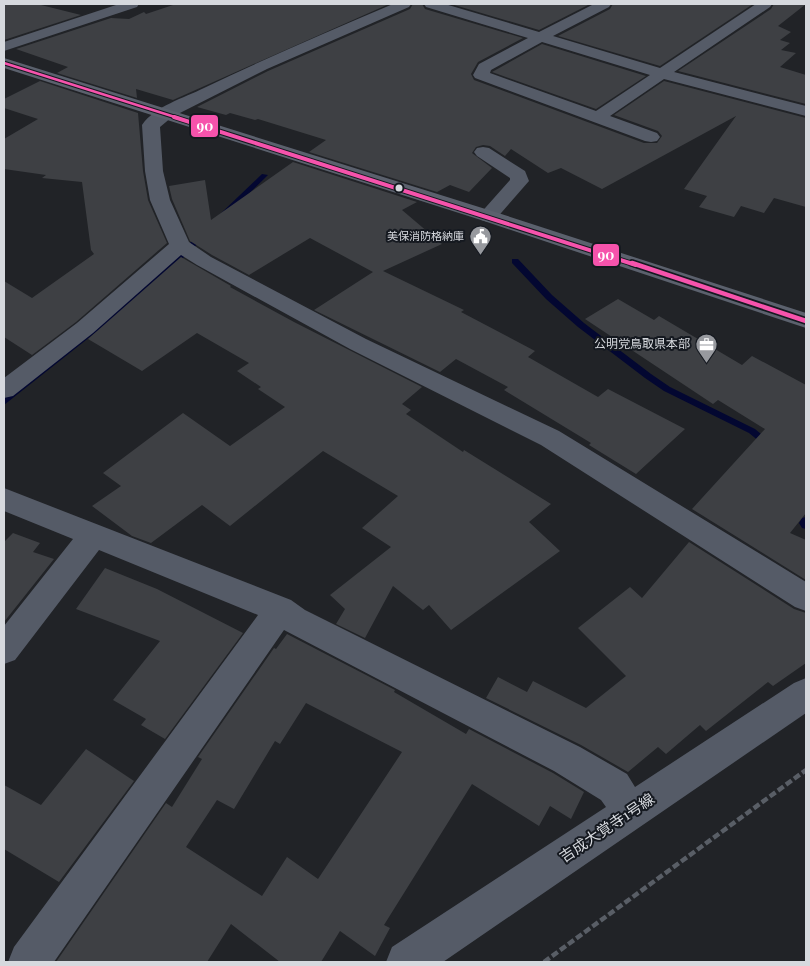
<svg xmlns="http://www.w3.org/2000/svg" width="810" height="966" viewBox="0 0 810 966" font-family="'Playfair Display','Noto Sans JP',serif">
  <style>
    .water { fill: #030731 }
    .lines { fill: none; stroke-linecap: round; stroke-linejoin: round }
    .stream { fill: #030731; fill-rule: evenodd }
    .building { fill: #3e4044; fill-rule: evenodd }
    .path { stroke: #595e66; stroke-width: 4.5; stroke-dasharray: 7 3; stroke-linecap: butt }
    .street { fill: #555b67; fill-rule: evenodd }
    .highway { fill: #5b616d; fill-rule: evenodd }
    .bus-1-far2-casing { stroke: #151920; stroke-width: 4.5 }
    .bus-1-far1-casing { stroke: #151920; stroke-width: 6 }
    .bus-1-casing { stroke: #151920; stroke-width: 8 }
    .bus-1-far2 { stroke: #f653ac; stroke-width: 2.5 }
    .bus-1-far1 { stroke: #f653ac; stroke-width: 4 }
    .bus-1 { stroke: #f653ac; stroke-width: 4.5 }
    .bus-dot { fill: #d6d9de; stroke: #151920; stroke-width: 2 }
    .labels { text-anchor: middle; stroke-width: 4; stroke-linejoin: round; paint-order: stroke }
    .far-poi-label { font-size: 11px; fill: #d6d9de; stroke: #151920; text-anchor: end }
    .poi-label { font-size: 12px; fill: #d6d9de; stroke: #151920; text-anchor: end }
    .near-street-label { font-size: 15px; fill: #d6d9de; stroke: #151920 }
    .line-badge { stroke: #151920; stroke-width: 2 }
    .badge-label { font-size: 14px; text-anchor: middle; font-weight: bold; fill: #fff }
  </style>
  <rect width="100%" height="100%" fill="#212327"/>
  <!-- water -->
  <path class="water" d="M262 174 268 175 180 261 100 329 4 405V396L52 360 173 259Z"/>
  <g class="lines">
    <!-- stream -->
    <path class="stream" d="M447 4H455L435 9 433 8Z
      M512 259H518L552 295 584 323 651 374 670 387 755 429 772 443 774 445 772 447H766L749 433 664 391 645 378 578 327 546 299 512 263Z
      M806 517V529L802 528 799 523 802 518Z"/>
  </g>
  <!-- building -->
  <path class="building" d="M4 4H37L81 15 4 40Z
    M176 4H389L173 100 136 89 137 98 57 73 68 67 16 49 111 18 129 19 144 12 146 14Z
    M413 4H422L425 9 523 38 478 62 471 74 474 80 644 143H657L662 136 658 131 614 115 664 81 806 118V207L774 198 764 213 741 206 734 217 699 207 707 196 684 189 736 116 602 189 561 168 548 173 511 149 505 156 490 146 483 145 476 147 472 153 492 168 469 192 450 185 437 192 309 152 326 140 258 119 255 120 230 113 226 115 197 107 268 71 410 9Z
    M451 4H590L539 30Z
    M613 4H753L660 66 558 36 610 9Z
    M774 4H806L778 26 791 32 780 40 790 43 781 50 796 53 780 67 806 75V104L678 71 771 9Z
    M542 44 646 76 596 109 492 72Z
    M40 81 138 113 143 171 148 200 167 243 76 322 32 355 4 337V281L32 298 94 254 91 250 82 182 42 178 46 175 4 169V139L38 119 4 108V99Z
    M293 162 417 202 402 210 442 244 383 271 464 310 461 312 535 351 528 357 598 397 608 389 685 429 636 474 589 445 591 443 504 390 508 387 456 359 440 372 314 310 373 272 310 238 249 275 212 255 190 241 172 199 169 186 205 180 211 220Z
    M181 257 231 286 230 287 294 322 422 387 402 404 411 410 406 414 463 452 464 450 551 504 529 522 560 551 451 630 429 605 423 610 393 586 365 638 336 624 345 609 330 595 391 547 362 528 398 496 323 451 230 526 202 505 151 543 132 536 92 506 121 486 103 473 183 413 230 446 285 407 258 389 261 387 237 371 249 363 197 333 142 371 88 339Z
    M618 299 654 320 659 316 742 365 752 356 806 385V513L790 533 806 540V580L692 509 765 429 718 400 713 404 585 319Z
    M13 533 40 543 33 552 54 559 4 622V542Z
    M689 542 794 609 806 613V663L773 686 768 682 706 731 700 725 666 754 658 747 628 772 581 745 486 698 498 677 527 692 533 681 586 708 626 676 578 628 630 587 642 598Z
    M105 568 157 589 243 633 165 739 141 725 146 719 113 700 160 641 76 609Z
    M287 634 395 690 394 692 466 734 469 729 553 773 584 792 571 819 550 806 539 826 472 784 384 925 390 928 375 956 340 931 321 962H280L231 924 207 962H56L166 803 172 807 202 759 198 757 274 648 276 649ZM306 703 402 752 318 879 287 857 262 896 186 847 217 800 234 809 275 741 280 744Z
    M86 749 134 781 59 882 4 849V785L41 805Z"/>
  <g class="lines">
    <!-- path -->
    <path class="path" d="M544 962 806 770"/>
    <!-- street -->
    <path class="street" d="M119 4H139L137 7 4 51V42Z
      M393 4H411L409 7 267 69 172 117 160 127 163 171 170 200 189 242 211 257 366 339 559 431 806 582V611L795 607 541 445 350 349 197 265 181 255 93 333 13 396 4 398V378L77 323 169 244 150 200 145 171 142 125C155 106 184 98 204 88 266 58 330 31 393 4Z
      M424 4H445L539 32 594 4H611L609 7 553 36 660 68 756 4H772L770 7 674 72 806 106V116L664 79 610 116 657 133 660 137 657 141 651 142 645 141 475 78 473 75 479 64 528 38 426 7ZM542 42 650 75 596 111 490 73 491 70Z
      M483 147 489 148 525 171 529 181 495 220 488 222 481 220 478 216 510 180V178L477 156 474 152 477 148Z
      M4 488 291 600 305 610 580 747 627 774 635 787 794 683 806 678V713L443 962H386L392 947 606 807 601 800 554 771 284 630 54 962H8L14 947 258 615 99 550 15 660 4 664V626L73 539 4 511Z"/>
    <!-- highway -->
    <path class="highway" d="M4 58 495 212 806 313V328L481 220 4 68Z"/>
    <defs>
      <path id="bus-1-far2" d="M4 63 178 118"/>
      <path id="bus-1-far1" d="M174 117 636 265"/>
      <path id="bus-1" d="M632 263 806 321"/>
    </defs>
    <!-- bus-1-far2 casing -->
    <use href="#bus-1-far2" class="bus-1-far2-casing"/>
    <!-- bus-1-far1 casing -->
    <use href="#bus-1-far1" class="bus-1-far1-casing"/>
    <!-- bus-1 casing -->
    <use href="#bus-1" class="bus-1-casing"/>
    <!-- bus-1-far2 -->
    <use href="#bus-1-far2" class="bus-1-far2"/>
    <!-- bus-1-far1 -->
    <use href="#bus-1-far1" class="bus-1-far1"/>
    <!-- bus-1 -->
    <use href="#bus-1" class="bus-1"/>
  </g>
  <!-- icons -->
  <defs>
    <symbol id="civic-pin" viewBox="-11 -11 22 30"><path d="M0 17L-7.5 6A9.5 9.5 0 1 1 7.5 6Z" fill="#97999e" stroke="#151920"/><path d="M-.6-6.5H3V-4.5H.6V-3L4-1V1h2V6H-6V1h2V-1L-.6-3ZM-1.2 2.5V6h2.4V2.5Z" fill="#fff"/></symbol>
    <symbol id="office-pin" viewBox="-11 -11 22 30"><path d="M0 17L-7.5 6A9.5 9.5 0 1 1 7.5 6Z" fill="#97999e" stroke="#151920"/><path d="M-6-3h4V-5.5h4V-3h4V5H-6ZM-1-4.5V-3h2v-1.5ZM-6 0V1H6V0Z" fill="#fff"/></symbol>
  </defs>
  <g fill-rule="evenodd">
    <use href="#civic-pin" x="468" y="224" width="25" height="34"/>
    <use href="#office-pin" x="694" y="332" width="25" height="34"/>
  </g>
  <!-- markers -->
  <circle class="bus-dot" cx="399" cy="188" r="4.5"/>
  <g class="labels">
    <!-- far-poi labels -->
    <g class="far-poi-label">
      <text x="464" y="240">美保消防格納庫</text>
    </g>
    <!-- poi labels -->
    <g class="poi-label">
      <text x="690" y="348">公明党鳥取県本部</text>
    </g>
    <!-- near-street labels -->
    <g class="near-street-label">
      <text transform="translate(607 828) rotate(-34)" y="5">吉成大覚寺1号線</text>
    </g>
  </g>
  <g class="line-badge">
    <rect x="190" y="114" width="29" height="24" rx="5" fill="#f653ac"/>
    <rect x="592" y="243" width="28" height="24" rx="5" fill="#f653ac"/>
  </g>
  <g class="badge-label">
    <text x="205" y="131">90</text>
    <text x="606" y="260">90</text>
  </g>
  <!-- border -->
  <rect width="810" height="966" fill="none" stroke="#d6d9de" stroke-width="10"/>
</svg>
